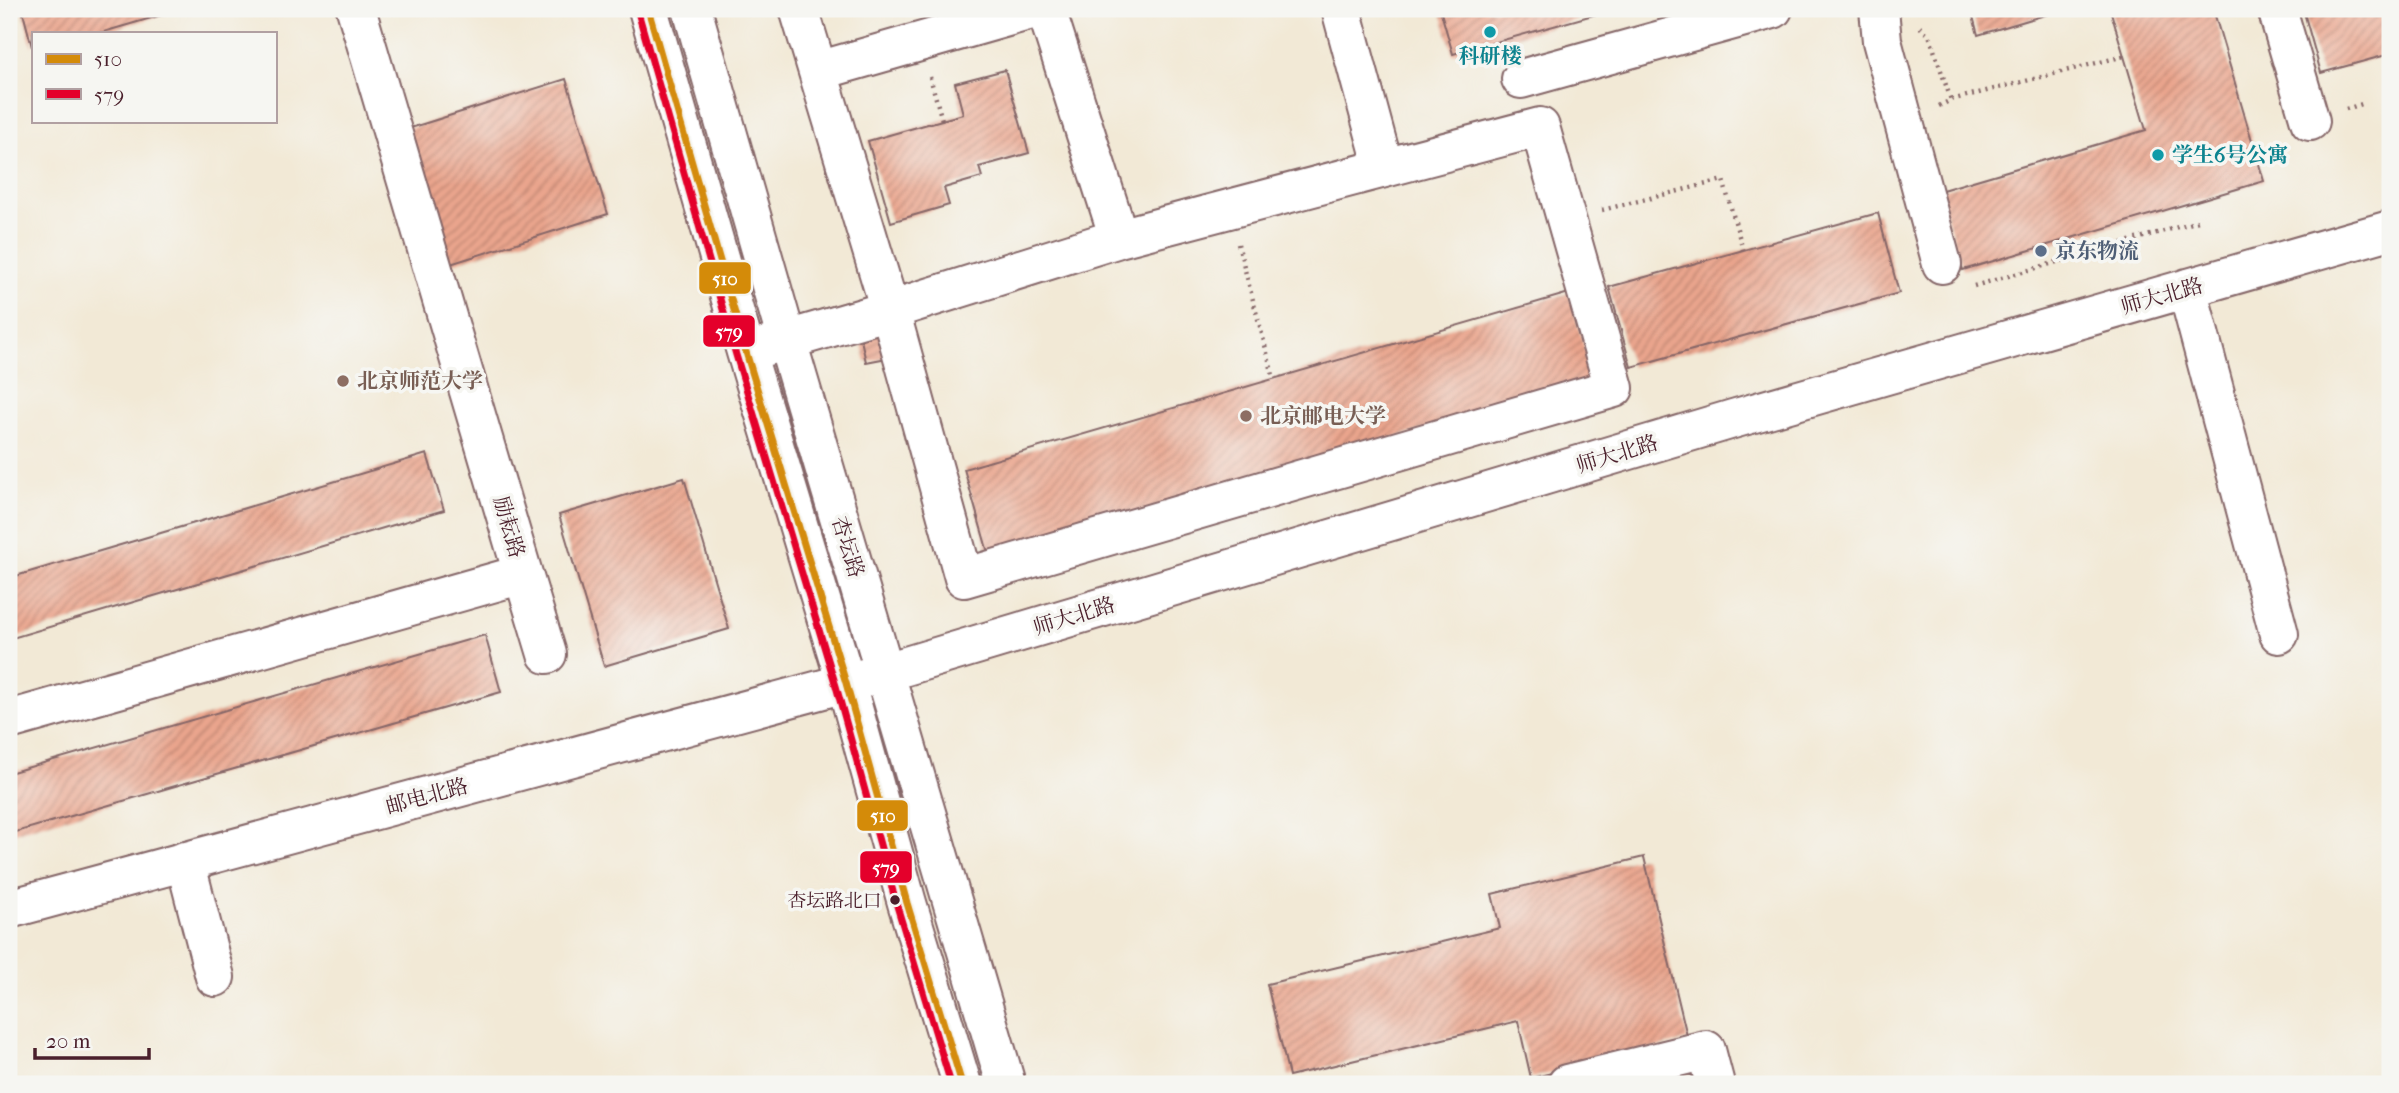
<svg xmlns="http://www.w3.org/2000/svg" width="2399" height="1093" viewBox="0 0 2399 1093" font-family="'IM FELL French Canon','Noto Serif SC',serif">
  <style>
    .building { fill: url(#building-hatch) }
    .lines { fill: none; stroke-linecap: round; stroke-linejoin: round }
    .minor-casing { stroke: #856667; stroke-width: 42 }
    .path { stroke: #856667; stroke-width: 4.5; stroke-dasharray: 2 5; stroke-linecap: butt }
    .minor { stroke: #fff; stroke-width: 38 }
    .bus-1-casing { stroke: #f6f6f2; stroke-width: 12 }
    .bus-2-casing { stroke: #f6f6f2; stroke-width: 12 }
    .bus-1 { stroke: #d48b09; stroke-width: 7 }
    .bus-2 { stroke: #e4002b; stroke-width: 7 }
    .culture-dot { fill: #0f9aa8; stroke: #f6f6f2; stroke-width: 2.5 }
    .service-dot { fill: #5c6f8a; stroke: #f6f6f2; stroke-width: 2.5 }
    .education-dot { fill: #8d6e63; stroke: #f6f6f2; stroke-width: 2.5 }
    .bus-dot { fill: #4a1f2b; stroke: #f6f6f2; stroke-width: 2.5 }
    .labels { text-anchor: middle; stroke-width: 7; stroke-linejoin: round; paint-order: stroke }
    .bus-label { font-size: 19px; fill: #4a1f2b; stroke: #f6f6f2; text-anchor: end }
    .culture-label { font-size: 21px; font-weight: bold; fill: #0d838f; stroke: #f6f6f2 }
    .service-label { font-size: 21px; font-weight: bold; fill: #4e5e75; stroke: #f6f6f2; text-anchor: start }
    .street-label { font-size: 21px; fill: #4a1f2b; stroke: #f6f6f2 }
    .education-label { font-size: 21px; font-weight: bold; fill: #785e54; stroke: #f6f6f2; text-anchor: start }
    .line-badge { stroke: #f6f6f2; stroke-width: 2.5 }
    .badge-label { font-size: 19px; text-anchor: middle; font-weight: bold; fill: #fff }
  </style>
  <defs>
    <pattern id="building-hatch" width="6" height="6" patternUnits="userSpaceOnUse" patternTransform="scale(1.75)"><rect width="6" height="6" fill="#eaa58d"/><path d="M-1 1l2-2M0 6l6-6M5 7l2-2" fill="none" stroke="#c08673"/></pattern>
  </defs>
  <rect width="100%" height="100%" fill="#f6f6f2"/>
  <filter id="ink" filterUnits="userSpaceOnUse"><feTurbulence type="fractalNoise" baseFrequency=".0143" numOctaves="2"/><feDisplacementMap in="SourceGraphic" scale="14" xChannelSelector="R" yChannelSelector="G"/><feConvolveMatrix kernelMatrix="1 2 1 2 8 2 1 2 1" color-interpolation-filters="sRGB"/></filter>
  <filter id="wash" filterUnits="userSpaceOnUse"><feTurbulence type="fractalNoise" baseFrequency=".00686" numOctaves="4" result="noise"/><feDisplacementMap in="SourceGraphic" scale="28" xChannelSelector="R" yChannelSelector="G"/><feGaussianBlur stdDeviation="1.57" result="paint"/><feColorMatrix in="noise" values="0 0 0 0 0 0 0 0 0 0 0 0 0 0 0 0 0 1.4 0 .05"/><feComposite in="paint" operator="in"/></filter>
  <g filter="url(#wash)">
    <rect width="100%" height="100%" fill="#f2e9d6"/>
    <g id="blocks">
      <!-- building -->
      <path class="building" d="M22 9H182L100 33H33L32 47Z
        M1440 9H1611V10L1453 54Z
        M1971 9H2065L1978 35Z
        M2110 9H2213L2264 181 1963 270 1939 191 2146 130Z
        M2303 9H2390V54L2321 73Z
        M1005 70 1029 153 979 167 982 177 944 188 949 205 891 222 868 141 963 114 955 83Z
        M566 79 608 214 444 266 401 131Z
        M1878 213 1899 293 1631 367 1609 287Z
        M1569 293 1594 380 989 556 964 469Z
        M880 330 887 358 866 362 860 335Z
        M427 454 444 510 9 639V578Z
        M684 478 729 629 604 666 559 515Z
        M485 635 501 692 9 834V773Z
        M1644 857 1688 1040 1531 1078 1518 1021 1289 1076 1267 984 1500 928 1492 894Z"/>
    </g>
  </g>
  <g filter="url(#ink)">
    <use href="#blocks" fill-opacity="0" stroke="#856667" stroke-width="2"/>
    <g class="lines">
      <defs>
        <path id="minor" d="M648 9 746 352 846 683 907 903 962 1084
          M692 9 787 341 1006 1084
          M1046 9 1119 238
          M1341 9 1384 168
          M1879 9 1882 41 1942 264
          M2277 9 2310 121
          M818 71 1035 9
          M1521 79 1773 9
          M2187 288 2279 634
          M746 352 890 310 1119 238 1540 127 1614 388 964 578 890 310 799 9
          M523 574 547 654
          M9 720 523 574 356 9
          M185 861 215 977
          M9 909 886 672 1733 419 2390 230
          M1567 1084 1706 1050 1715 1084"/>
      </defs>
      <!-- minor casing -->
      <use href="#minor" class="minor-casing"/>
      <!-- path -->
      <path class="path" d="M1920 27 1929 35 1951 100
        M930 77 942 120
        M1939 106 1951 100 2124 56
        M2346 109 2365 103
        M1602 210 1723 180 1743 250
        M1238 244 1274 379
        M1974 286 2202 220"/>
      <!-- minor -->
      <use href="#minor" class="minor"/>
      <defs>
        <path id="bus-1" d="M648 9 746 352 846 683 907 903 962 1084"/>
        <path id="bus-2" d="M638 12 736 355 836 686 897 906 951 1084"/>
      </defs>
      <!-- bus-1 casing -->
      <use href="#bus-1" class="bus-1-casing"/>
      <!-- bus-2 casing -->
      <use href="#bus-2" class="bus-2-casing"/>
      <!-- bus-1 -->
      <use href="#bus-1" class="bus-1"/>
      <!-- bus-2 -->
      <use href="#bus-2" class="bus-2"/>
    </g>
  </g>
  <!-- markers -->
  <g class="culture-dot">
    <circle cx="1490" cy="32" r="7"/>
    <circle cx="2158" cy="155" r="7"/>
  </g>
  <circle class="service-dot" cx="2041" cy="251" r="7"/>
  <g class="education-dot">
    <circle cx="343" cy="381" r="7"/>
    <circle cx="1246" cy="416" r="7"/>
  </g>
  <circle class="bus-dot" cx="895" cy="900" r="6"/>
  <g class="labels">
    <!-- bus labels -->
    <g class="bus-label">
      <text x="882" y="907">杏坛路北口</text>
    </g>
    <!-- culture labels -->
    <g class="culture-label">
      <text x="1490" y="63">科研楼</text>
      <text x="2172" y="162" text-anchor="start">学生6号公寓</text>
    </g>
    <!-- service labels -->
    <g class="service-label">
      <text x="2055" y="258">京东物流</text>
    </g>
    <!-- street labels -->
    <g class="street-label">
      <text transform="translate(2162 296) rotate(-16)" y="7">师大北路</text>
      <text transform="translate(1617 454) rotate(-17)" y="7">师大北路</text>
      <text transform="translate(509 527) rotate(74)" y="7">励耘路</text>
      <text transform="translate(848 547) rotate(73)" y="7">杏坛路</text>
      <text transform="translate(1074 616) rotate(-17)" y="7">师大北路</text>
      <text transform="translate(427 796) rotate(-15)" y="7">邮电北路</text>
    </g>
    <!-- education labels -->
    <g class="education-label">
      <text x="357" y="388">北京师范大学</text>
      <text x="1260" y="423">北京邮电大学</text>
    </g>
  </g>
  <g class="line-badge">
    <rect x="698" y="261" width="54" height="34" rx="7" fill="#d48b09"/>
    <rect x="702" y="314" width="54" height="34" rx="7" fill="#e4002b"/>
    <rect x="856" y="799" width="53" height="33" rx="7" fill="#d48b09"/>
    <rect x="859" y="850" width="54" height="34" rx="7" fill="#e4002b"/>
  </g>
  <g class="badge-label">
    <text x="725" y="285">510</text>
    <text x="729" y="338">579</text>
    <text x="883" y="822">510</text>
    <text x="886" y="874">579</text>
  </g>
  <!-- margin -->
  <rect width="2399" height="1093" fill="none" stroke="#f6f6f2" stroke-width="35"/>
  <!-- legend -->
  <rect x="32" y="32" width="245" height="91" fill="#f6f6f2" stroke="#b1a0a2" stroke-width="2"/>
  <rect x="46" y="54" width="35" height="10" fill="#d48b09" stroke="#b1a0a2" stroke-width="2"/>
  <text x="94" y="66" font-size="21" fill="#4a1f2b">510</text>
  <rect x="46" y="89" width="35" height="10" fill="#e4002b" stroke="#b1a0a2" stroke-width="2"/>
  <text x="94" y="102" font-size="21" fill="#4a1f2b">579</text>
  <!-- scale -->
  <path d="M35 1048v10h114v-10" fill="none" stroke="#4a1f2b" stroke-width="3.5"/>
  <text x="46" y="1048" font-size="21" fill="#4a1f2b" stroke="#f6f6f2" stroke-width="5" paint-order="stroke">20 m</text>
</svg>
